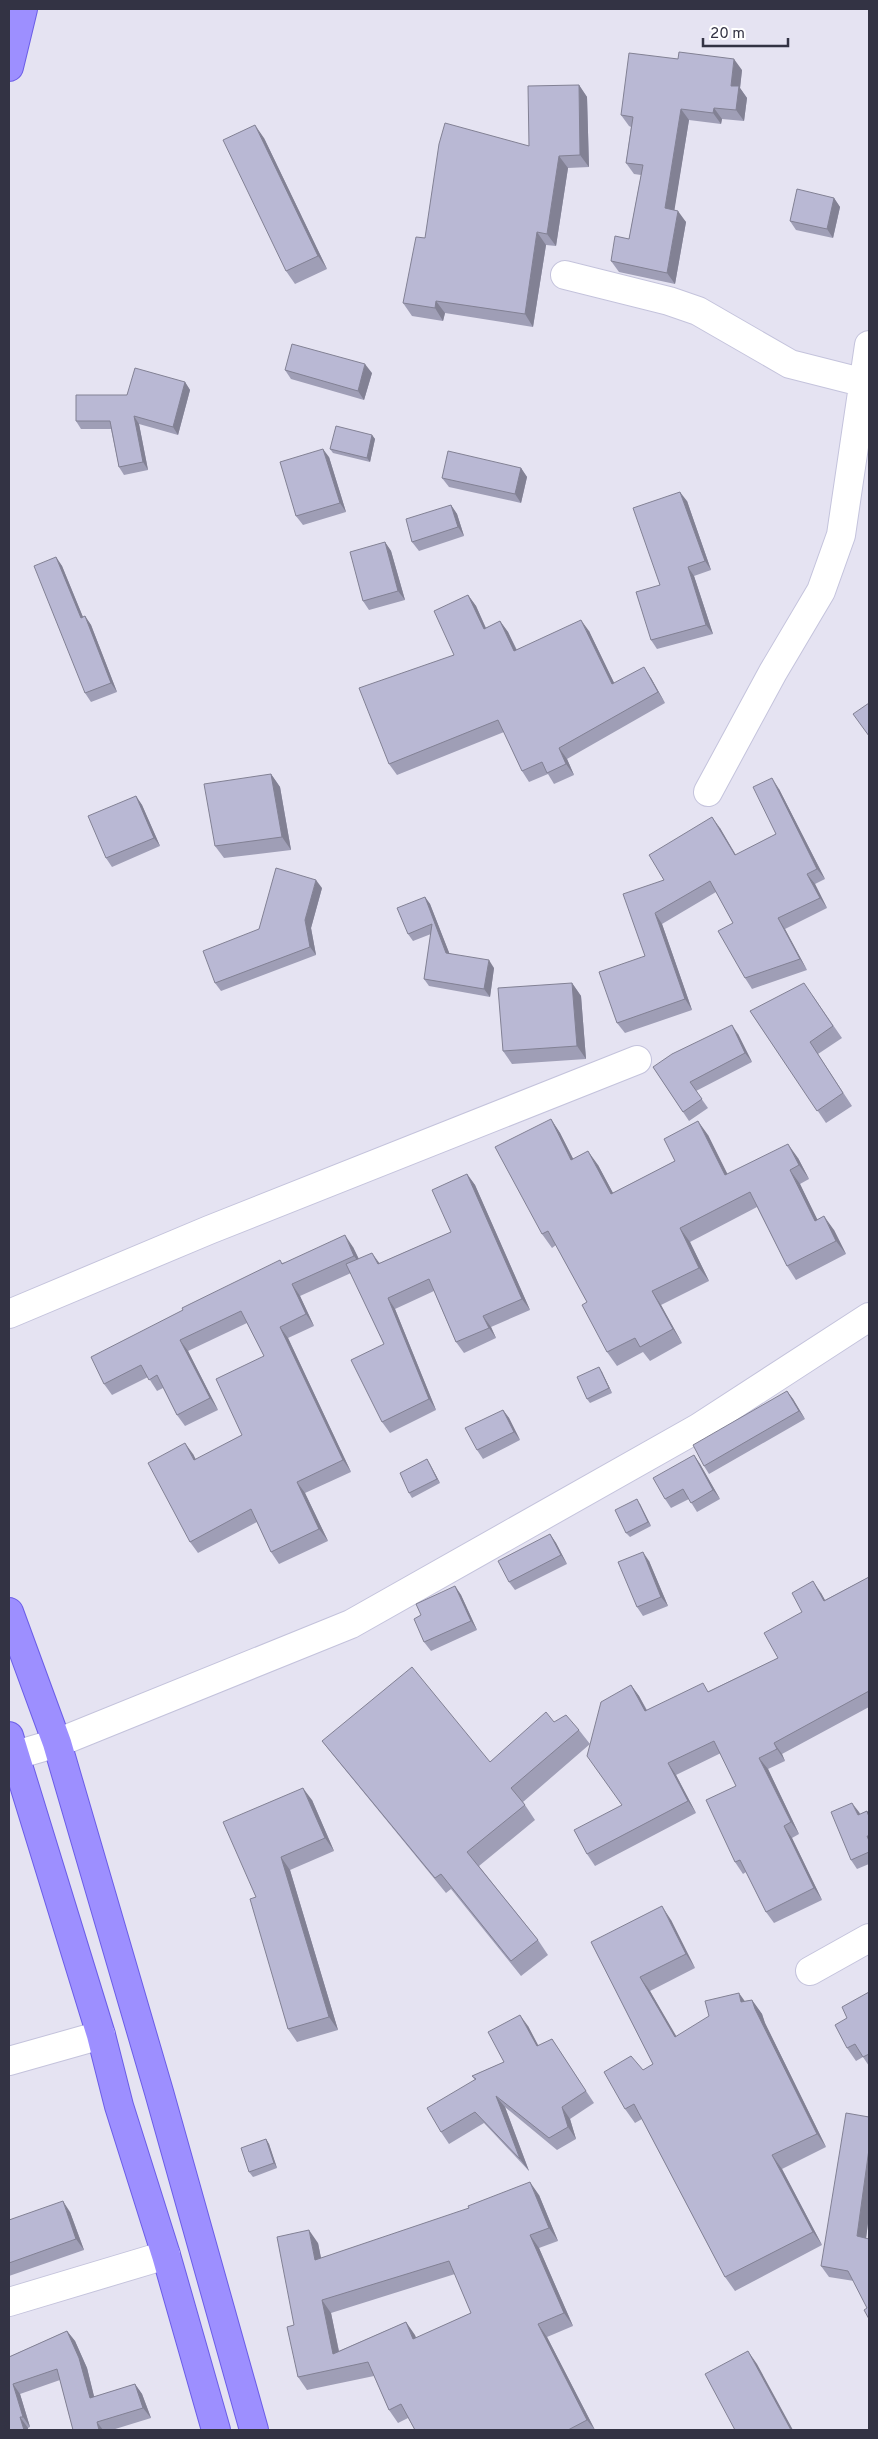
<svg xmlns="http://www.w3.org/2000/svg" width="878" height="2439" viewBox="0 0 878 2439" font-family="Overpass,sans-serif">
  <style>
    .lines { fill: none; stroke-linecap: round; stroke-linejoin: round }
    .minor-casing { stroke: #c4c3dc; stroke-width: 30 }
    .major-casing { stroke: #6b5de7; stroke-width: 30 }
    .minor { stroke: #fff; stroke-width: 28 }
    .major { stroke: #9d8fff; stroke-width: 28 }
    .wall { fill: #9f9eb6; fill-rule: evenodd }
    .shaded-wall { fill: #828194 }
    .building { fill: #b9b8d4; stroke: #828194; fill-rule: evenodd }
  </style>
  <rect width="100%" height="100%" fill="#e5e3f2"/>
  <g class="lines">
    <defs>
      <path id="minor" d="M565 275 669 301 698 311 790 364 865 383
        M708 792 773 672 821 591 841 535 869 345
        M9 1314 209 1230 637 1060
        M9 1757 57 1743 351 1624 698 1428 869 1317
        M810 1971 869 1938
        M9 2061 101 2035
        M9 2302 166 2255"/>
      <path id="major" d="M9 67 23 9
        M9 1612 57 1743 159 2092 254 2430
        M9 1736 101 2035 119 2106 166 2255 216 2430"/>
    </defs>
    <!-- minor casing -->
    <use href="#minor" class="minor-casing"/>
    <!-- major casing -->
    <use href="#major" class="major-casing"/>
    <!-- minor -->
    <use href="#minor" class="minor"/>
    <!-- major -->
    <use href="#major" class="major"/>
  </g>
  <!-- wall -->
  <path class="wall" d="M742 70 740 88 747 98 744 121 722 119 721 124 689 120 674 210 686 222 675 284 619 272 611 261 629 239 641 175 634 174 626 163 631 127 629 126 621 115Z
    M579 85 587 97 589 167 568 168 556 246 546 245 533 327 445 313 443 321 412 316 403 303 425 238 529 146Z
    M264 138 327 269 295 284 286 271Z
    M834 198 840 207 833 238 796 230 790 221Z
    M285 370 372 373 364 400 291 379Z
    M185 382 190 390 178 435 139 424 148 470 124 475 119 467 111 429H81L76 421 127 395Z
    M372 435 375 439 370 462 333 453 330 449Z
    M329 457 346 512 303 525 296 516Z
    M521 468 527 477 521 503 449 487 442 478Z
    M687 501 711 570 694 576 713 634 657 649 651 640 660 585Z
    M451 505 457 514 464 536 419 551 412 542Z
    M385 542 391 551 405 600 369 610 363 601Z
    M56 557 62 566 83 617 85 616 91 625 117 692 91 702 85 693Z
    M468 595 476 606 486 628 500 621 508 632 517 650 589 631 614 683 651 678 665 703 567 759 574 775 554 784 548 774 529 782 522 771 504 732 397 775 389 764 454 655Z
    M271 774 280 787 291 850 224 858 215 846Z
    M779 789 825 879 815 884 827 908 785 929 807 970 752 989 745 978 733 923 716 892 662 924 692 1010 625 1033 617 1023 645 956 664 880 720 828 736 855 776 834Z
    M136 796 142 805 160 846 112 867 106 858Z
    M322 888 311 928 316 955 221 991 215 983 259 929Z
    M425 897 430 904 449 953 494 968 490 997 429 986 424 979 431 934 413 941 408 934Z
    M572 983 581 996 586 1059 512 1064 503 1051Z
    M813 996 842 1038 818 1054 852 1106 826 1123 750 1011Z
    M738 1034 752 1062 696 1091 708 1108 689 1121 653 1067Z
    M551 1119 560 1133 573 1159 598 1165 613 1193 675 1161 708 1135 727 1174 798 1158 809 1179 800 1184 817 1220 834 1230 846 1254 796 1280 787 1266 757 1207 690 1242 709 1281 661 1305 682 1343 650 1361 643 1352 617 1366 607 1352 587 1302 556 1245 552 1248 542 1234Z
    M467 1174 475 1185 530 1310 491 1327 496 1338 464 1353 456 1342 434 1291 395 1309 436 1410 390 1433 382 1422 384 1344 351 1273 300 1296 314 1326 288 1338 351 1472 305 1493 328 1541 279 1564 271 1552 257 1522 198 1553 190 1542 193 1454 196 1460 242 1435 264 1356 247 1323 188 1351 218 1410 185 1426 177 1415 163 1388 157 1391 148 1377 112 1395 104 1384 282 1263 353 1247 359 1259 380 1263 451 1232Z
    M599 1367 602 1372 612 1393 590 1403 587 1399Z
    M787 1391 793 1399 805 1419 709 1474 704 1466Z
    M503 1410 509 1418 520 1440 483 1459 477 1450Z
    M694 1455 700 1464 720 1499 697 1512 689 1499 671 1508 665 1499Z
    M427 1459 440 1483 412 1498 409 1493Z
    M640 1504 651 1526 630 1537 626 1533Z
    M550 1534 556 1543 567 1564 515 1590 509 1582Z
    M649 1561 668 1606 643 1616 637 1607Z
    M869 1577V1707L782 1754 785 1761 768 1769 799 1834 792 1838 822 1900 774 1923 766 1912 746 1872 743 1874 735 1862 736 1786 721 1753 676 1775 696 1813 595 1866 587 1854 622 1805 631 1685 639 1696 647 1710 709 1691 778 1658 802 1612 821 1593 825 1600Z
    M455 1586 461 1595 477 1630 431 1651 424 1642 421 1615Z
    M554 1722 579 1730 590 1744 523 1802 535 1820 479 1866 538 1940 548 1955 521 1976 451 1889 446 1893 333 1755 322 1741 490 1762Z
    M312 1800 334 1851 290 1870 338 2030 297 2042 288 2029 256 1897Z
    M867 1811 869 1815V1864L857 1869 851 1860 859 1812 860 1814Z
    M671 1920 695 1968 650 1991 676 2037 745 2001 752 2000 762 2014 765 2023 826 2147 782 2169 822 2245 735 2291 725 2277 642 2119 635 2123 625 2109 643 2070 653 2064 591 1942Z
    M869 1992V2066L863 2057 856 2061 847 2048V2018Z
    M528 2026 538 2046 552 2039 594 2103 570 2119 576 2139 557 2150 505 2107 529 2171 484 2123 449 2144 441 2132 475 2080 472 2076 504 2062Z
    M869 2117V2215L866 2238 867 2308 854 2281 829 2277 821 2266Z
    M266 2139 269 2144 277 2168 253 2177 249 2172Z
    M539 2195 558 2241 539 2248 573 2326 547 2337 595 2430H415L408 2418 398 2423 389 2410 374 2376 307 2390 298 2377 294 2325 318 2243 321 2258ZM455 2274 471 2313 416 2338 406 2322 339 2351 331 2313Z
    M70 2212 84 2250 9 2276V2220Z
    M67 2331 75 2341 87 2368 94 2397 135 2384 142 2394 151 2418 112 2430H73L60 2380 20 2394 30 2427 28 2428V2430H9L11 2356Z"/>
  <!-- shaded-wall -->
  <path class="shaded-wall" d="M734 59 742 70 740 88 747 98 744 121 736 110 731 86Z
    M579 85 587 97 589 167 580 155Z
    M714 108 722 119 721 124 713 113Z
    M681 109 689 120 673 219 665 208Z
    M255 125 264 138 327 269 318 256Z
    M559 156 568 168 556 246 547 234Z
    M834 198 840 207 833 238 827 229Z
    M678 211 686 222 675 284 667 273Z
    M537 232 546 245 533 327 525 314Z
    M436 301 445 313 443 321 435 308Z
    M365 364 372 373 364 400 358 391Z
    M185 382 190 390 178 435 173 427Z
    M134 416 139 424 148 470 143 462Z
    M372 435 375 439 370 462 367 458Z
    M323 449 329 457 346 512 340 503Z
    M521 468 527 477 521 503 515 494Z
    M680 492 687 501 711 570 705 561Z
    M451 505 457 514 464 536 458 527Z
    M385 542 391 551 405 600 398 591Z
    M56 557 62 566 87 627 81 618Z
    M688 567 694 576 713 634 706 625Z
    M468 595 476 606 491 640 484 629Z
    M85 616 91 625 117 692 111 683Z
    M581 620 589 631 620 695 612 684Z
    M500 621 508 632 522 662 514 651Z
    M644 667 651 678 665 703 658 692Z
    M559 748 567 759 574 775 566 764Z
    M271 774 280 787 291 850 282 837Z
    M772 778 779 789 825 879 817 869Z
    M136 796 142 805 160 846 154 838Z
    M712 817 720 828 742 866 735 855Z
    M807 874 815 884 827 908 820 898Z
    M316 880 322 888 311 928 316 955 310 947 305 920Z
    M425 897 430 904 452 960 446 953Z
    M655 913 662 924 692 1010 685 999Z
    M778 918 785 929 807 970 800 959Z
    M489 960 494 968 490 997 484 989Z
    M572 983 581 996 586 1059 577 1046Z
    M732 1025 738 1034 752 1062 745 1053Z
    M551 1119 560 1133 581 1174 571 1160Z
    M698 1121 708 1135 735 1189 725 1175Z
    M788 1144 798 1158 809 1179 799 1165Z
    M588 1151 598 1165 621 1208 611 1194Z
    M790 1170 800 1184 825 1235 815 1221Z
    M467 1174 475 1185 530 1310 522 1299Z
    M824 1216 834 1230 846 1254 836 1241Z
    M680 1228 690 1242 709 1281 699 1268Z
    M345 1235 353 1247 363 1268 354 1256Z
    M372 1253 380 1264H378Z
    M292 1284 300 1296 314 1326 306 1314Z
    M652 1291 661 1305 682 1343 673 1329Z
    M388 1298 395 1309 436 1410 429 1399Z
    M483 1316 491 1327 496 1338 489 1328Z
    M280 1327 288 1338 351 1472 343 1460Z
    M180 1340 188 1351 218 1410 210 1398Z
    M599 1367 602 1372 612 1393 609 1388Z
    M787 1391 793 1399 805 1419 799 1411Z
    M503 1410 509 1418 520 1440 514 1432Z
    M185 1443 193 1454 202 1472 194 1460Z
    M694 1455 700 1464 720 1499 713 1490Z
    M427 1459 430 1464 440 1483 437 1479Z
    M297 1482 305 1493 328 1541 319 1529Z
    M637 1499 640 1504 651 1526 648 1522Z
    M550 1534 556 1543 567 1564 561 1555Z
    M643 1552 649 1561 668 1606 661 1597Z
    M813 1581 821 1593 832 1613 824 1601Z
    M455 1586 461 1595 477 1630 471 1621Z
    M631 1685 639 1696 653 1723 645 1711Z
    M774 1743 782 1754 785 1761 777 1749Z
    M759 1758 768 1769 799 1834 791 1822Z
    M668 1763 676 1775 696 1813 688 1801Z
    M303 1788 312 1800 334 1851 325 1838Z
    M852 1803 859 1812 864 1824 858 1815Z
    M784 1826 792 1838 822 1900 814 1888Z
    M281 1857 290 1870 338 2030 329 2017Z
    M662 1906 671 1920 695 1968 686 1954Z
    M640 1977 650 1991 685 2051 675 2037Z
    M739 1993 749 2007 741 2002Z
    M752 2000 762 2014 765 2023 826 2147 817 2134 755 2009Z
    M520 2015 528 2026 545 2058 537 2046Z
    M496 2096 505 2107 529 2171 520 2159Z
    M562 2107 570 2119 576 2139 568 2127Z
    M266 2139 269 2144 277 2168 274 2163Z
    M869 2149V2215L865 2247 857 2236Z
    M772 2155 782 2169 822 2245 813 2232Z
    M530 2182 539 2195 558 2241 549 2228Z
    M63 2201 70 2212 84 2250 76 2239Z
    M309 2230 318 2243 324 2273 315 2260Z
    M530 2235 539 2248 573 2326 564 2313Z
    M322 2300 331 2313 342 2367 333 2354Z
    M406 2322 415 2335 422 2352 413 2339Z
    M538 2324 547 2337 595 2430 587 2420Z
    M67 2331 75 2341 87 2368 97 2408 90 2398Z
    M748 2351 757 2364 793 2430H791Z
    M13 2384 20 2394 30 2427 23 2417Z
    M135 2384 142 2394 151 2418 143 2408Z
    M20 2417 28 2428V2430H24Z
    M97 2422 103 2430H99Z"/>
  <!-- building -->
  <path class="building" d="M679 52 734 59 731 86H739L736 110 714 108 713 113 681 109 665 208 678 211 667 273 611 261 615 236 629 239 643 165 626 163 633 117 621 115 629 53 678 59Z
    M579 85 580 155 559 156 547 234 537 232 525 314 436 301 435 308 403 303 416 237 425 238 439 144 445 123 529 146 528 86Z
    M255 125 318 256 286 271 223 140Z
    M797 189 834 198 827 229 790 221Z
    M292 344 365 364 358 391 285 370Z
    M135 368 185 382 173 427 134 416 143 462 119 467 110 421H76V395H127Z
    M336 426 372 435 367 458 330 449Z
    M323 449 340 503 296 516 280 462Z
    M448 451 521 468 515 494 442 478Z
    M680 492 705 561 688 567 706 625 651 640 636 592 660 585 633 508Z
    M451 505 458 527 412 542 406 519Z
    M385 542 398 591 363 601 350 552Z
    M56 557 81 618 85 616 111 683 85 693 34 566Z
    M468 595 484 629 500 621 514 651 581 620 612 684 644 667 658 692 559 748 566 764 547 773 542 762 522 771 498 720 389 764 359 688 454 655 434 611Z
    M869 703V736L853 714Z
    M271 774 282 837 215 846 204 784Z
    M772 778 817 869 807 874 820 898 778 918 800 959 745 978 718 931 733 923 710 881 655 913 685 999 617 1023 599 972 645 956 623 894 664 880 649 855 712 817 735 855 776 834 753 787Z
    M136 796 154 838 106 858 88 816Z
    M276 868 316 880 305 920 310 947 215 983 203 951 259 929Z
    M425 897 446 953 489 960 484 989 424 979 432 924 408 934 397 908Z
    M572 983 577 1046 503 1051 498 988Z
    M804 983 833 1026 810 1042 843 1093 817 1111 750 1011Z
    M732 1025 745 1053 690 1082 702 1099 683 1112 653 1067 672 1054Z
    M551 1119 571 1160 588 1151 611 1194 675 1161 664 1139 698 1121 725 1175 788 1144 799 1165 790 1170 815 1221 824 1216 836 1241 787 1266 750 1192 680 1228 699 1268 652 1291 673 1329 640 1347 635 1338 607 1352 582 1305 587 1302 548 1231 542 1234 495 1147Z
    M467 1174 522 1299 483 1316 489 1328 456 1342 429 1279 388 1298 429 1399 382 1422 351 1360 384 1344 346 1264 372 1253 378 1264 451 1232 432 1190Z
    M345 1235 354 1256 292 1284 306 1314 280 1327 343 1460 297 1482 319 1529 271 1552 251 1509 190 1542 148 1463 185 1443 194 1460 242 1435 216 1379 264 1356 241 1311 180 1340 210 1398 177 1415 157 1375 149 1380 141 1365 104 1384 91 1357 183 1310 182 1308 280 1260 282 1264Z
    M599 1367 609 1388 587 1399 577 1377Z
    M787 1391 799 1411 704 1466 693 1445Z
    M503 1410 514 1432 477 1450 465 1428Z
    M694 1455 713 1490 691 1503 683 1489 665 1499 653 1478Z
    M427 1459 437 1479 409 1493 400 1473Z
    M637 1499 648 1522 626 1533 615 1510Z
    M550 1534 561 1555 509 1582 498 1561Z
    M643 1552 661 1597 637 1607 618 1562Z
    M869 1577V1691L774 1743 777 1749 759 1758 791 1822 784 1826 814 1888 766 1912 740 1860 735 1862 706 1800 736 1786 714 1741 668 1763 688 1801 587 1854 574 1830 622 1805 587 1756 601 1702 631 1685 645 1711 703 1683 708 1692 778 1658 764 1633 802 1612 792 1593 813 1581 824 1601Z
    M455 1586 471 1621 424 1642 414 1619 421 1615 416 1604Z
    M412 1667 490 1762 546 1712 554 1722 566 1715 579 1730 511 1788 525 1805 467 1852 538 1940 511 1961 441 1874 435 1878 322 1741Z
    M303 1788 325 1838 281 1857 329 2017 288 2029 250 1899 256 1897 223 1822Z
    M852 1803 858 1815 867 1811 869 1817V1836H867L869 1841V1852L851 1860 831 1812Z
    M662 1906 686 1954 640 1977 675 2037 709 2016 705 2001 739 1993 741 2002 752 2000 755 2009 817 2134 772 2155 813 2232 725 2277 634 2104 625 2109 604 2072 631 2056 643 2070 653 2064 591 1942Z
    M869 1992V2054L863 2057 855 2044 847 2048 835 2025 847 2018 842 2007Z
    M520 2015 537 2046 552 2039 586 2091 562 2107 568 2127 549 2138 496 2096 520 2159 475 2112 441 2132 427 2108 476 2079 472 2076 504 2062 488 2032Z
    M846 2113 869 2117V2149L857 2236 869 2239V2319L864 2310 867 2308 848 2271 821 2266Z
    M266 2139 274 2163 249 2172 241 2148Z
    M530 2182 549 2228 530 2235 564 2313 538 2324 587 2420 568 2430H415L401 2404 389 2410 368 2362 298 2377 287 2327 294 2325 277 2237 309 2230 315 2260 469 2208 468 2206ZM449 2261 471 2313 413 2339 406 2322 333 2354 322 2300Z
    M63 2201 76 2239 9 2263V2220Z
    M67 2331 79 2358 90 2398 135 2384 143 2408 97 2422 99 2430H73L57 2369 13 2384 23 2417H20L24 2430H9V2357Z
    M748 2351 791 2430H735L705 2374Z"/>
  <!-- border -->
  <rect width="878" height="2439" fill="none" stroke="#333344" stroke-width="20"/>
  <!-- scale -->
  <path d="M703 38v8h85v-8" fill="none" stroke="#333344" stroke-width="2.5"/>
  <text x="710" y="38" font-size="15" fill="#333344" stroke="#ffffff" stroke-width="4" paint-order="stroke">20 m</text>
</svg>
